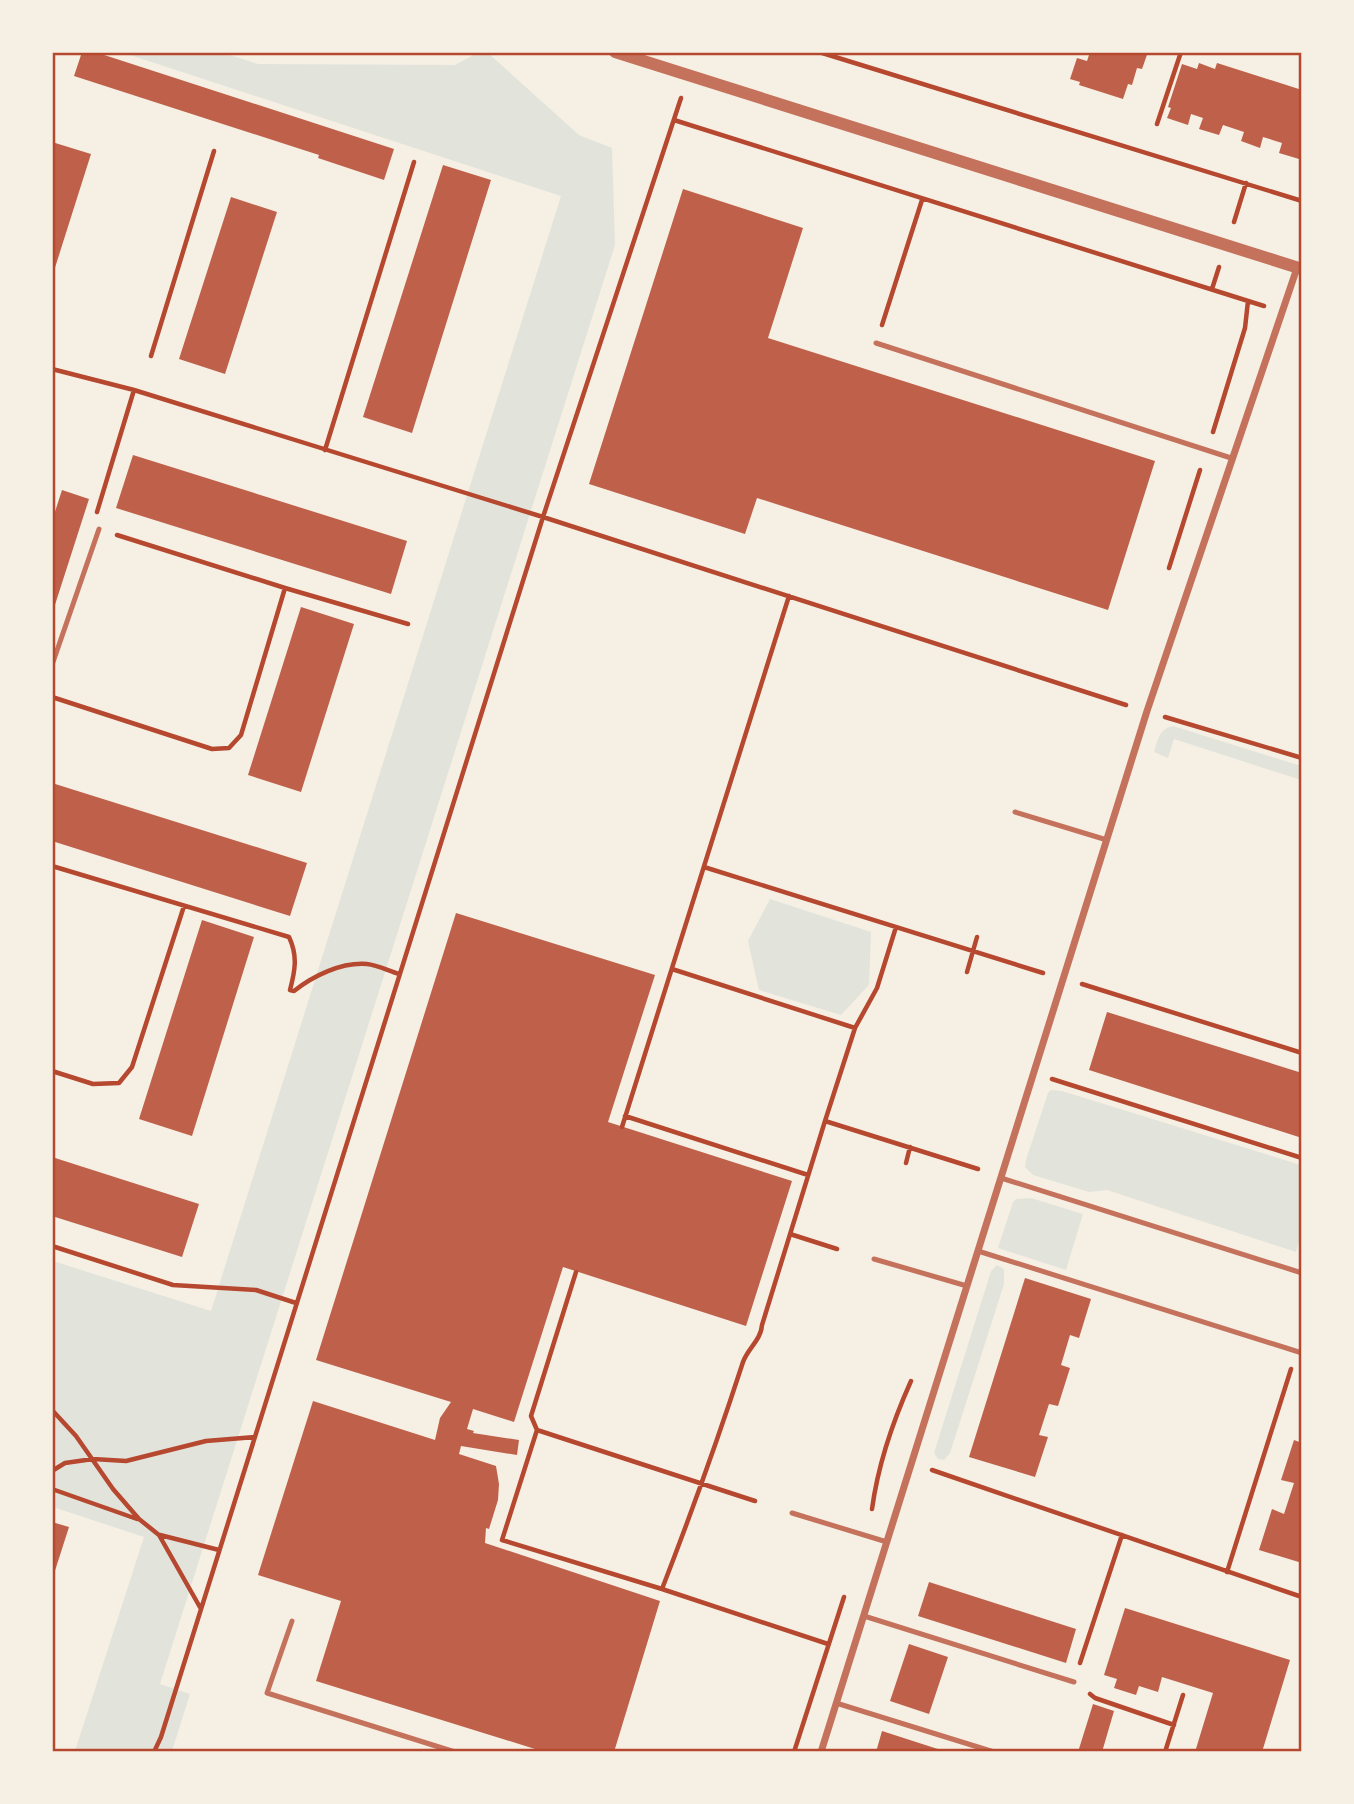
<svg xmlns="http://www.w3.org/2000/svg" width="1354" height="1804" viewBox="0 0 1354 1804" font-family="'Asap Condensed',sans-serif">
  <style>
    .green { fill: #e2e4dc }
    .building { fill: #bf614a }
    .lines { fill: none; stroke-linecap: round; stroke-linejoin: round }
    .path { stroke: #b5482f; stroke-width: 4.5 }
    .service { stroke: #c5725c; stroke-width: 5 }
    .minor { stroke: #c5725c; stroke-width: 7 }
    .tertiary { stroke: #c5725c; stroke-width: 12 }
    .neatline { fill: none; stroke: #b5482f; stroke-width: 2.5 }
  </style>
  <rect width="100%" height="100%" fill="#f6efe4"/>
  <!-- green -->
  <path class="green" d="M124 53H223L258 64 455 65 477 53H488L579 135 612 148 615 245 160 1684 190 1694 172 1751H75L144 1537 53 1507V1261L211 1311 561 196Z
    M1173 726 1301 766V780L1174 739 1168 758 1154 752C1158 739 1159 729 1173 726Z
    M770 899 871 932 869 985 841 1015 759 990 748 941Z
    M1051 1090 1062 1091 1301 1165V1234L1296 1252 1107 1190 1089 1192 1033 1175 1025 1167 1026 1160 1048 1093Z
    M1031 1198 1083 1214 1066 1270 998 1248 1013 1202 1016 1199Z
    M997 1265 1004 1269V1284L950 1453 944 1460 938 1459 934 1453 991 1271Z"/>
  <!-- building -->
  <path class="building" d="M82 52H95L394 149 384 180 318 158 319 155 74 76Z
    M1090 52H1148L1142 69 1137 68 1132 85 1128 84 1123 99 1079 85 1080 82 1070 79 1077 58 1087 61Z
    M1199 63 1215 69 1217 63 1302 90V151L1299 159 1279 153 1282 143 1263 137 1260 148 1241 141 1244 132 1223 125 1219 135 1199 129 1203 118 1191 114 1188 125 1167 118 1171 108 1168 107 1182 64 1197 69Z
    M52 142 91 154 53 274 52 273Z
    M443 165 491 180 412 433 363 417Z
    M683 189 803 228 768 338 1155 461 1108 610 757 498 745 534 589 484Z
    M231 197 277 212 225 374 179 359Z
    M133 455 407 541 391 594 116 508Z
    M62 490 89 499 53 611 52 521Z
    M301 607 354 624 301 792 248 775Z
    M52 783 307 863 290 916 52 841Z
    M456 913 655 975 608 1122 792 1181 746 1326 563 1267 514 1422 473 1409 467 1429 474 1431 473 1433 519 1440 517 1455 461 1446 459 1454 496 1466 499 1484 498 1500 489 1529 486 1528 485 1543 660 1601 614 1752H534L535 1749 316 1681 341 1601 258 1575 313 1401 435 1440 440 1418 451 1402 316 1360Z
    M202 920 254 937 192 1136 139 1119Z
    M1107 1012 1302 1073V1138L1089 1070Z
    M52 1157 199 1204 182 1257 52 1216Z
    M1025 1278 1091 1299 1079 1338 1070 1335 1061 1365 1070 1368 1058 1406 1049 1404 1039 1435 1048 1437 1035 1477 969 1457Z
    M1294 1440 1302 1443V1563L1259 1550 1272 1509 1284 1514 1294 1483 1281 1480Z
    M52 1522 69 1527 53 1577H52Z
    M929 1582 1076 1629 1066 1663 918 1616Z
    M1125 1608 1290 1660 1262 1752H1195L1213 1693 1162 1677 1158 1692 1139 1686 1136 1695 1114 1688 1117 1679 1104 1675Z
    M909 1644 948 1657 929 1714 890 1701Z
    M1093 1704 1114 1711 1102 1752H1078Z
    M882 1731 944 1751V1752H876Z"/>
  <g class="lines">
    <!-- path -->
    <path class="path" d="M819 52 1302 201
      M674 120 1264 306
      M1157 124 1181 52
      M1234 222 1246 183
      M1212 289 1219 267
      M882 325 922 200
      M151 356 214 151
      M52 369 134 390 543 517 1126 705
      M1213 432 1245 328 1248 301
      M325 450 414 162
      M97 512 134 390
      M1169 568 1200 470
      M285 588 408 624
      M52 697 212 749 229 748 241 735 285 588 117 535
      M1165 717 1302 758
      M52 866 289 937C298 956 295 971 290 990L294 991C313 976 341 962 367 964 377 965 389 971 399 974
      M704 867 1043 973
      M672 969 855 1028
      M967 972 977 937
      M1082 984 1302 1053
      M52 1071 93 1084 119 1083 132 1067 184 906
      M1052 1079 1302 1158
      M625 1116 808 1175
      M825 1121 855 1028 877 988 896 927
      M622 1127 789 596
      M906 1163 910 1147
      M790 1234 837 1249
      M52 1246 173 1285 256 1290 296 1303
      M52 1410 76 1436 113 1489 139 1519 159 1535 201 1609
      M537 1430 531 1416 576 1272
      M932 1470 1302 1597
      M52 1471 65 1463 93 1459 126 1461 206 1441 255 1437
      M52 1489 137 1519
      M872 1509C878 1465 893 1421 911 1381
      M160 1535 219 1550
      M1227 1572 1291 1369
      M662 1589 502 1540 537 1430 755 1501
      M828 1644 662 1589C691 1514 718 1439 743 1362 748 1348 761 1340 762 1325L825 1121 978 1169
      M1080 1663 1122 1535
      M1090 1694 1095 1698 1174 1725
      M154 1752 161 1737 543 517 681 98
      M794 1752 844 1597
      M1165 1752 1183 1695"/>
    <!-- service -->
    <path class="service" d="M876 343 1231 458
      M52 665 99 529
      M1015 812 1107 840
      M1001 1178 1302 1273
      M978 1251 1302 1353
      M874 1259 967 1286
      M792 1513 887 1542
      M864 1616 1074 1682
      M292 1621 267 1693 455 1752
      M836 1703 994 1752"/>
    <!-- minor -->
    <path class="minor" d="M821 1752 1147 711 1297 268"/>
    <!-- tertiary -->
    <path class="tertiary" d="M615 52 1302 269"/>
  </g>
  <!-- border -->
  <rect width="1354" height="1804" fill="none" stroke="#f6efe4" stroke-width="108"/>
  <rect x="54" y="54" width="1246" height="1696" class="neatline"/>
</svg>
